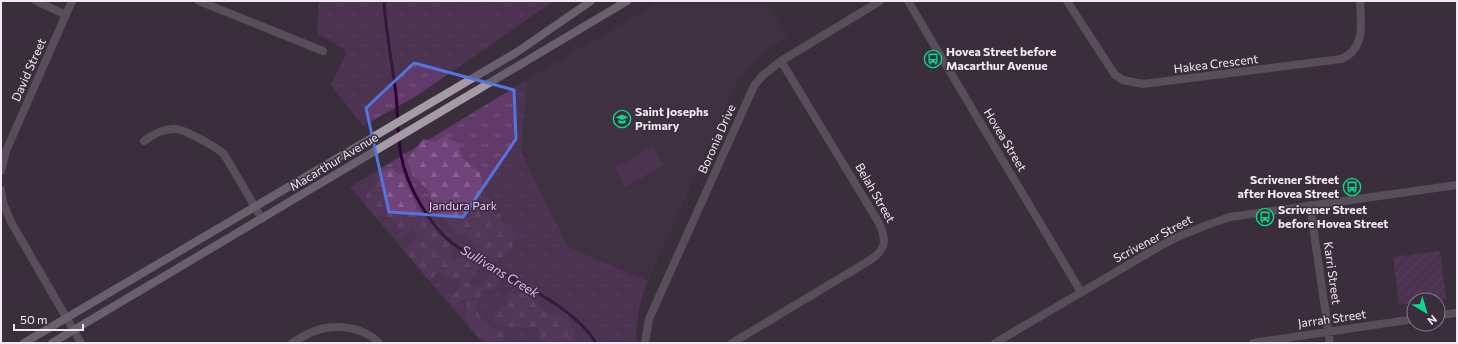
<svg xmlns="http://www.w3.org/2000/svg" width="1458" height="344" viewBox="0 0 1458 344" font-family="Commissioner,sans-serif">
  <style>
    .built { fill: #463649 }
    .grass { fill: url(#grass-tufts) }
    .forest { fill: url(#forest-firs) }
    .garden { fill: url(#garden-furrows) }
    .pitch { fill: #613a6a }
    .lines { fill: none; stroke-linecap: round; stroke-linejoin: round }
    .stream { stroke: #2d0236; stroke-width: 3 }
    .minor { stroke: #7c767d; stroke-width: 8 }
    .tertiary { stroke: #7c767d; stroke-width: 8 }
    .secondary { stroke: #a59ba7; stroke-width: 8 }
    .marked { fill: none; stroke: #5275de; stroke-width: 3; stroke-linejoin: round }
    .labels { text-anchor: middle; stroke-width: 3; stroke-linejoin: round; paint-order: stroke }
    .poi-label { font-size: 12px; font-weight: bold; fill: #f1e9f2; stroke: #3a2e3c; text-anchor: start }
    .street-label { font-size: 12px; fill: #f1e9f2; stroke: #3a2e3c }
    .park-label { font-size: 12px; fill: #f2bdfe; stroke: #3a2e3c }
    .water-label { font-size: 13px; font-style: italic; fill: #ecabfc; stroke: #3a2e3c }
  </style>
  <defs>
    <pattern id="grass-tufts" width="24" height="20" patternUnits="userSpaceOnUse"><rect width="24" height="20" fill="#613a6a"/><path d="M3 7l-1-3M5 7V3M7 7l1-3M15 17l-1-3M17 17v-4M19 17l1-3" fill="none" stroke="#785680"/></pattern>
    <pattern id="forest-firs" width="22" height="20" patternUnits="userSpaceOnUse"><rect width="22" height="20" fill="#70447b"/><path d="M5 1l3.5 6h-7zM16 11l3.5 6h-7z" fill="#855f8e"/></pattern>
    <pattern id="garden-furrows" width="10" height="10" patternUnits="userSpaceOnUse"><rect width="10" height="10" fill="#613a6a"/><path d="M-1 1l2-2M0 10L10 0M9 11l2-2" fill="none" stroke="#785680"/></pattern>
  </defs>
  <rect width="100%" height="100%" fill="#3a2e3c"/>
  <!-- built -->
  <path class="built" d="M661 1H766L787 37 768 49 752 62 735 86 648 281 568 247 521 152 527 80Z"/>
  <!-- grass -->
  <path class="grass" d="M319 1H554L418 95 363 126 331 85 345 56V50L333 42 317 34Z
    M527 80 521 152 568 247 648 281C640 299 635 323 637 343H482L350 187Z"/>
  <!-- forest -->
  <path class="forest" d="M444 136 458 143 462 157 480 173 485 194 496 204 502 222 517 234 511 249 497 262 478 252 472 240 455 232 433 208 429 191 413 175 407 160 423 139 435 142Z
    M392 168 398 174H403L417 209 432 223 438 233 450 243 451 257 457 259 467 254 468 261H474L479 267 470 282 475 288C483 286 486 278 493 274L499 281 493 290H481V297L474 307 487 326 505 332 502 343C482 344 474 333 465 317L468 298 463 299 454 306 448 301 460 287V278L453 282 439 271 430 281 405 251 417 236 413 227 404 234 389 217 374 215 367 204 366 196 381 172Z
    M509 293 528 294 545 311 568 319 575 333 573 343H542L538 336 539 326 524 328 498 325 492 314 506 304Z"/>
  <!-- garden -->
  <path class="garden" d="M1440 251 1446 299 1414 300V303L1399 305 1393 257Z"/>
  <!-- pitch -->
  <path class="pitch" d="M456 1H495L467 19Z
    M653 146 664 165 625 187 614 168Z"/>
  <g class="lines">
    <!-- stream -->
    <path class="stream" d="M384 1C386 33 392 63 396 94 398 114 397 135 401 155 406 184 429 225 452 243 466 253 481 262 496 270 528 287 577 311 596 343"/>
    <!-- minor -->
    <path class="minor" d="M36 1 66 15
      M199 1 323 51
      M908 1 1081 292
      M1067 1 1115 75 1123 80 1143 84 1341 59C1366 49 1361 23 1360 1
      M144 141C153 134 163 128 176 129 186 130 216 147 224 154L262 219
      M1310 205 1330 343
      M1438 315 1457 313
      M292 343C299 339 305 335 312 332 333 323 363 326 379 343
      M645 343 649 319 754 86 762 76 781 61 880 1
      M732 343 867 262C885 251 888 243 879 223L781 61
      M995 343 1162 245C1184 233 1206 225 1230 217L1457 185
      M1253 343 1414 319"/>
    <!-- tertiary -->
    <path class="tertiary" d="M1 171 6 151 72 1
      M1 190 3 203 11 222 81 343"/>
    <!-- secondary -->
    <path class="secondary" d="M24 343 517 52 591 1
      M52 343 627 1"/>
  </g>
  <!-- marked area -->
  <path d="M0 0H1458V344H0ZM414 63 514 90 516 139 463 217 389 212 366 108Z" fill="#3a2e3c" fill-opacity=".55" fill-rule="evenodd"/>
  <path class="marked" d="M414 63 514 90 516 139 463 217 389 212 366 108Z"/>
  <!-- icons -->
  <defs>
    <symbol id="bus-ring" viewBox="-11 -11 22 22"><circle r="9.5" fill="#3a2e3c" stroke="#09d98b" stroke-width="1.5"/><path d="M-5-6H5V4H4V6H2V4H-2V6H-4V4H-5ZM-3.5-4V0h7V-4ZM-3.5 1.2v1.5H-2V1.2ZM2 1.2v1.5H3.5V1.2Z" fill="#09d98b"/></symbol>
    <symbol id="school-ring" viewBox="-11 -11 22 22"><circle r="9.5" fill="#3a2e3c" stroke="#09d98b" stroke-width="1.5"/><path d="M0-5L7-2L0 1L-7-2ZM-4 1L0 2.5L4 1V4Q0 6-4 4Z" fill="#09d98b"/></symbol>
  </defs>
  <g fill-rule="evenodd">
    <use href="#bus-ring" x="923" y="49" width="20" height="20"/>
    <use href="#school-ring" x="612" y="109" width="20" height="20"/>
    <use href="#bus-ring" x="1342" y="177" width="20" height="20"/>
    <use href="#bus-ring" x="1255" y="207" width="20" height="20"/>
  </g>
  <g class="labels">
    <!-- poi labels -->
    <g class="poi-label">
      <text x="946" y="56">Hovea Street before<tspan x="946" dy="14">Macarthur Avenue</tspan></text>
      <text x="635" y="116">Saint Josephs<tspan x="635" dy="14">Primary</tspan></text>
      <text x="1339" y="184" text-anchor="end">Scrivener Street<tspan x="1339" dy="14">after Hovea Street</tspan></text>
      <text x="1278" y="214">Scrivener Street<tspan x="1278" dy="14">before Hovea Street</tspan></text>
    </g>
    <!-- street labels -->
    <g class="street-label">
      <text transform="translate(1216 64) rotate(-7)" y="4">Hakea Crescent</text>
      <text transform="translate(29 70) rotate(-66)" y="4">David Street</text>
      <text transform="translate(717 139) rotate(-66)" y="4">Boronia Drive</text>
      <text transform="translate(1005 140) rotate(59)" y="4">Hovea Street</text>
      <text transform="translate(334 162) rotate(-31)" y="4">Macarthur Avenue</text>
      <text transform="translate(875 193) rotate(60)" y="4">Belah Street</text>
      <text transform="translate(1153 239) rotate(-28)" y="4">Scrivener Street</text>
      <text transform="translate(1332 273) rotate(82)" y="4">Karri Street</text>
      <text transform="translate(1332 319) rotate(-8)" y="4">Jarrah Street</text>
    </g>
    <!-- park labels -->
    <g class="park-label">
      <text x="463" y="210">Jandura Park</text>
    </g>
    <!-- water labels -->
    <g class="water-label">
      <text transform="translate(500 271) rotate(31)" y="5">Sullivans Creek</text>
    </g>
  </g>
  <!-- border -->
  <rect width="1458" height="344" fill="none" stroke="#f1e9f2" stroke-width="4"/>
  <!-- north arrow -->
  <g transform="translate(1426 312) rotate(142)"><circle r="19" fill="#3a2e3c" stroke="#837985"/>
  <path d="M0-3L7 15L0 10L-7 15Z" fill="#09d98b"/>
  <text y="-6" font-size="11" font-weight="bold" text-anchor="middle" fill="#f1e9f2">N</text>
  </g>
  <!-- scale -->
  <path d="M14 324v6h69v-6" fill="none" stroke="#f1e9f2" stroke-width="2"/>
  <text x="20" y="324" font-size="12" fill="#f1e9f2" stroke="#3a2e3c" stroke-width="3" paint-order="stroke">50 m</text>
</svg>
